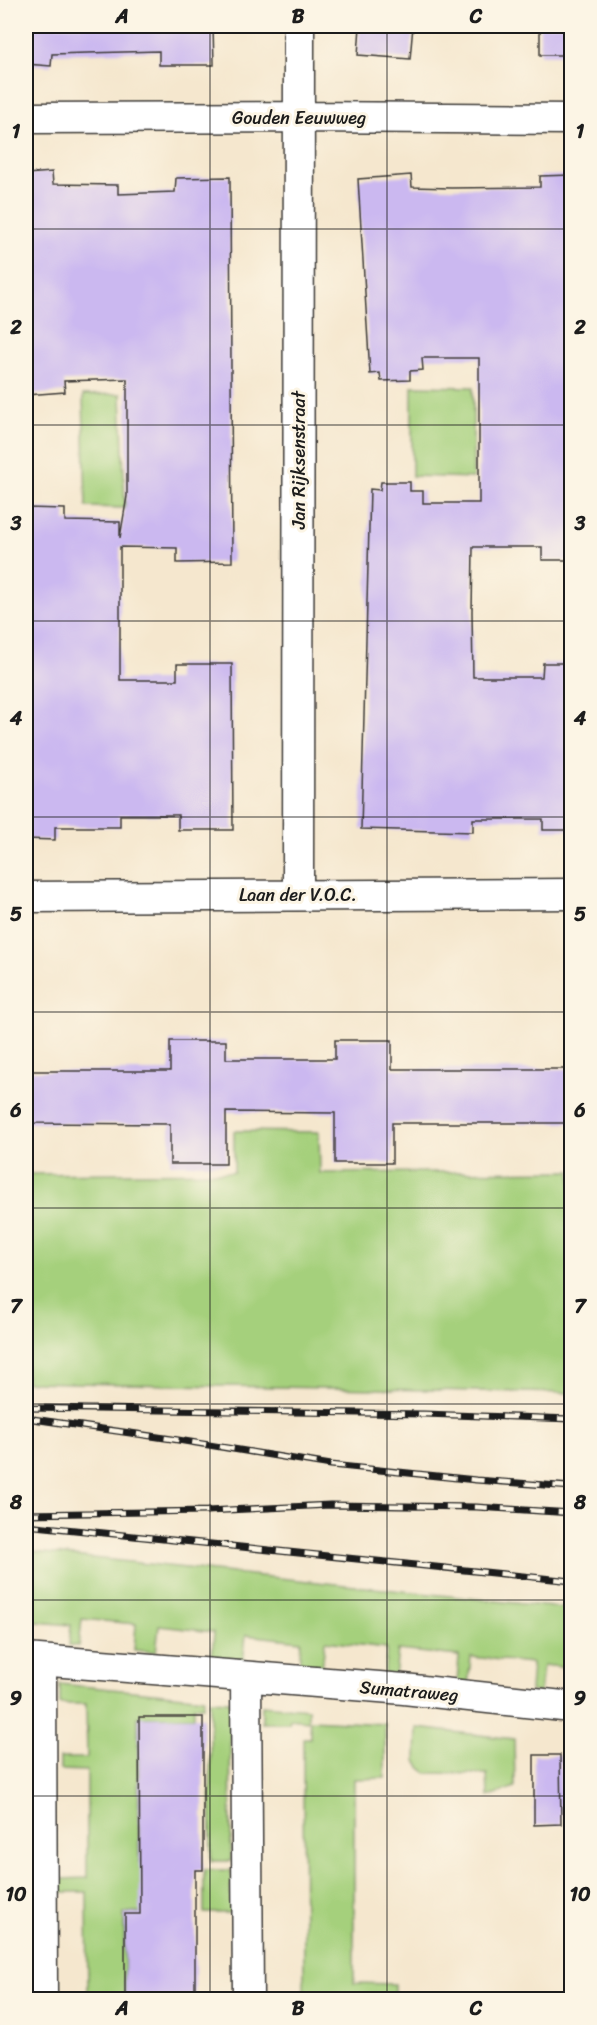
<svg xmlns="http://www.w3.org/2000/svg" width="597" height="2025" viewBox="0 0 597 2025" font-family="Sriracha,sans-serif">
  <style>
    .green { fill: #a5d07b; stroke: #60764c; stroke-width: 1.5 }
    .building { fill: #cbb8f0 }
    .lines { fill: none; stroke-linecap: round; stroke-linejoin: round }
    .street-casing { stroke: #3d3a37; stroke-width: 33 }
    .street { stroke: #fff; stroke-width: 30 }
    .rail-casing { stroke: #1c1c1c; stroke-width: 7 }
    .rail { stroke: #fcf5e5; stroke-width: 4.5; stroke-dasharray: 14; stroke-linecap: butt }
    .grid { fill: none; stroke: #1c1c1c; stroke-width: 1.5; stroke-opacity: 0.55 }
    .labels { text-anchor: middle; stroke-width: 6; stroke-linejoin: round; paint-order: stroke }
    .street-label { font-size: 18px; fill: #1c1c1c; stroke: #fcf5e5 }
    .neatline { fill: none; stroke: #1c1c1c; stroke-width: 2 }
    .grid-label { font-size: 20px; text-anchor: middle; font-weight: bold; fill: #1c1c1c }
  </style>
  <rect width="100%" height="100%" fill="#fcf5e5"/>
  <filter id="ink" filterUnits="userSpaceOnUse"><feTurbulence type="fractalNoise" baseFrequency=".0167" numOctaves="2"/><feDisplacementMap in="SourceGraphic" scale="12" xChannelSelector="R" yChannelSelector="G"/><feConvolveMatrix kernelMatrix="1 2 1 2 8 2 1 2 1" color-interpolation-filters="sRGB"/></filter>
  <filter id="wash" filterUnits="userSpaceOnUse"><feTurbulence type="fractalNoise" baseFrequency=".008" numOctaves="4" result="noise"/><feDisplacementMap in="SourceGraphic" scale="24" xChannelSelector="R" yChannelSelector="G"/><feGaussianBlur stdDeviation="1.35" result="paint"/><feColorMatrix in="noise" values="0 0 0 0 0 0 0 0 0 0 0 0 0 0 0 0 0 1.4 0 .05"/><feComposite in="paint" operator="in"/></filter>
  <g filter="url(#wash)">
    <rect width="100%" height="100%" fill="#f5e7ce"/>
    <!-- green -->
    <path class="green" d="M412 386 473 387V478L412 476Z
      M121 394 125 508 86 507 83 395Z
      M234 1131 319 1132 320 1173 571 1171V1393L26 1382V1174L234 1172Z
      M26 1551 571 1609V1668L543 1665 540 1693 530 1691 532 1663 471 1657 468 1685 457 1683 459 1656 398 1650 395 1677 384 1676 387 1648 325 1641 322 1669 299 1667 301 1641 246 1635 243 1661 212 1658 214 1632 159 1626 156 1652 134 1650 136 1624 82 1619 79 1646 69 1645 71 1625 26 1621Z
      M60 1684 204 1698 203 1706H194V1717H138L139 1862H185L142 1913H124L125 1999H88L87 1892H60V1879L87 1878V1771L60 1770V1758H87L86 1704H60Z
      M210 1700 230 1701 231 1861H211Z
      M262 1705 308 1709V1721L290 1719 289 1723H262Z
      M310 1720 385 1724V1778L354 1779V1983L395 1984V1999H304L303 1738H310Z
      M417 1728 514 1739 515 1787 488 1797 487 1774 428 1773C422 1770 418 1767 416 1760Z
      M204 1870H231V1913H204Z"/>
    <g id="blocks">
      <!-- building -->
      <path class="building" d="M26 26H213L214 65H159V51L52 54 51 66 26 64Z
        M360 26H413L410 59 358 55Z
        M540 26H572V55H540Z
        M52 172 53 184 118 185V194L175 192 176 178 230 177 232 562 177 563V548L120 547V680H177V664H232L233 830H178V815H120V827H55V840L26 839V508L65 509V521L120 522V538L127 496V379L64 381 65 392 26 395V174Z
        M411 175 412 187 451 188 540 187V176L572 175V560H542V547H473L472 612 473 677H542L543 663H572V830H543V819H473V832L361 829 370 489 380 490 381 482H410V491H423V503H479V358H422L423 370 410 371V380L381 381 380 373 370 374 358 179Z
        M335 1040H392V1069H572V1123H392V1163H335V1113L226 1112V1164H170V1124L26 1123V1071H170V1041H226V1059H335Z
        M139 1717H203V1870H195V2000H125V1914H140Z
        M534 1755H560L561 1824 534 1825Z"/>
    </g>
  </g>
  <g filter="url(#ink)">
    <use href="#blocks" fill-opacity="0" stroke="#3d3a37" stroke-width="1.5"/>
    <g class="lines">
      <defs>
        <path id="street" d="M26 118 300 117 572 119
          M298 895 299 26
          M26 897 572 894
          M26 1659 404 1689 572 1707
          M41 1661 42 2000
          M246 1677 248 2000"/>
      </defs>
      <!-- street casing -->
      <use href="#street" class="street-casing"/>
      <!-- street -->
      <use href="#street" class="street"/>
      <defs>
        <path id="rail" d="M26 1408 424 1414 572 1419
          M26 1418 172 1439 331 1465 476 1480 572 1487
          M26 1514 207 1511 330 1505 476 1507 572 1513
          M26 1525 572 1581"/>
      </defs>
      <!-- rail casing -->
      <use href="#rail" class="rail-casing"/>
      <!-- rail -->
      <use href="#rail" class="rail"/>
    </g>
  </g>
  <!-- grid -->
  <path class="grid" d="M210 26V2000M387 26V2000M26 229H572M26 425H572M26 621H572M26 817H572M26 1012H572M26 1208H572M26 1404H572M26 1600H572M26 1796H572"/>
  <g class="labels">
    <!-- street labels -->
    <g class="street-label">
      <text x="299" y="124">Gouden Eeuwweg</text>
      <text transform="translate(299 460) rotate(-90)" y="6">Jan Rijksenstraat</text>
      <text x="298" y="901">Laan der V.O.C.</text>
      <text transform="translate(409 1691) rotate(5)" y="6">Sumatraweg</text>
    </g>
  </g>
  <!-- margin -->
  <rect width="597" height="2025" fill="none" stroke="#fcf5e5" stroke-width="66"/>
  <rect x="33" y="33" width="531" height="1959" class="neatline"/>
  <g class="grid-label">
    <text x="122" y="23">A</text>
    <text x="298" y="23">B</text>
    <text x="476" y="23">C</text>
    <text x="16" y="138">1</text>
    <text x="580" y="138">1</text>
    <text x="16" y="334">2</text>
    <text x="580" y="334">2</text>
    <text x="16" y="530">3</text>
    <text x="580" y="530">3</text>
    <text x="16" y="725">4</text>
    <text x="580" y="725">4</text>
    <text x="16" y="921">5</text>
    <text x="580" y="921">5</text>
    <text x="16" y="1117">6</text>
    <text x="580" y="1117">6</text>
    <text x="16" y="1313">7</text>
    <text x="580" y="1313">7</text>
    <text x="16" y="1509">8</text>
    <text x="580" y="1509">8</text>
    <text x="16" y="1705">9</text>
    <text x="580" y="1705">9</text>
    <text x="16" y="1901">10</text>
    <text x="580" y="1901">10</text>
    <text x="122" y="2015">A</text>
    <text x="298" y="2015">B</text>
    <text x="476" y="2015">C</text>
  </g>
</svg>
